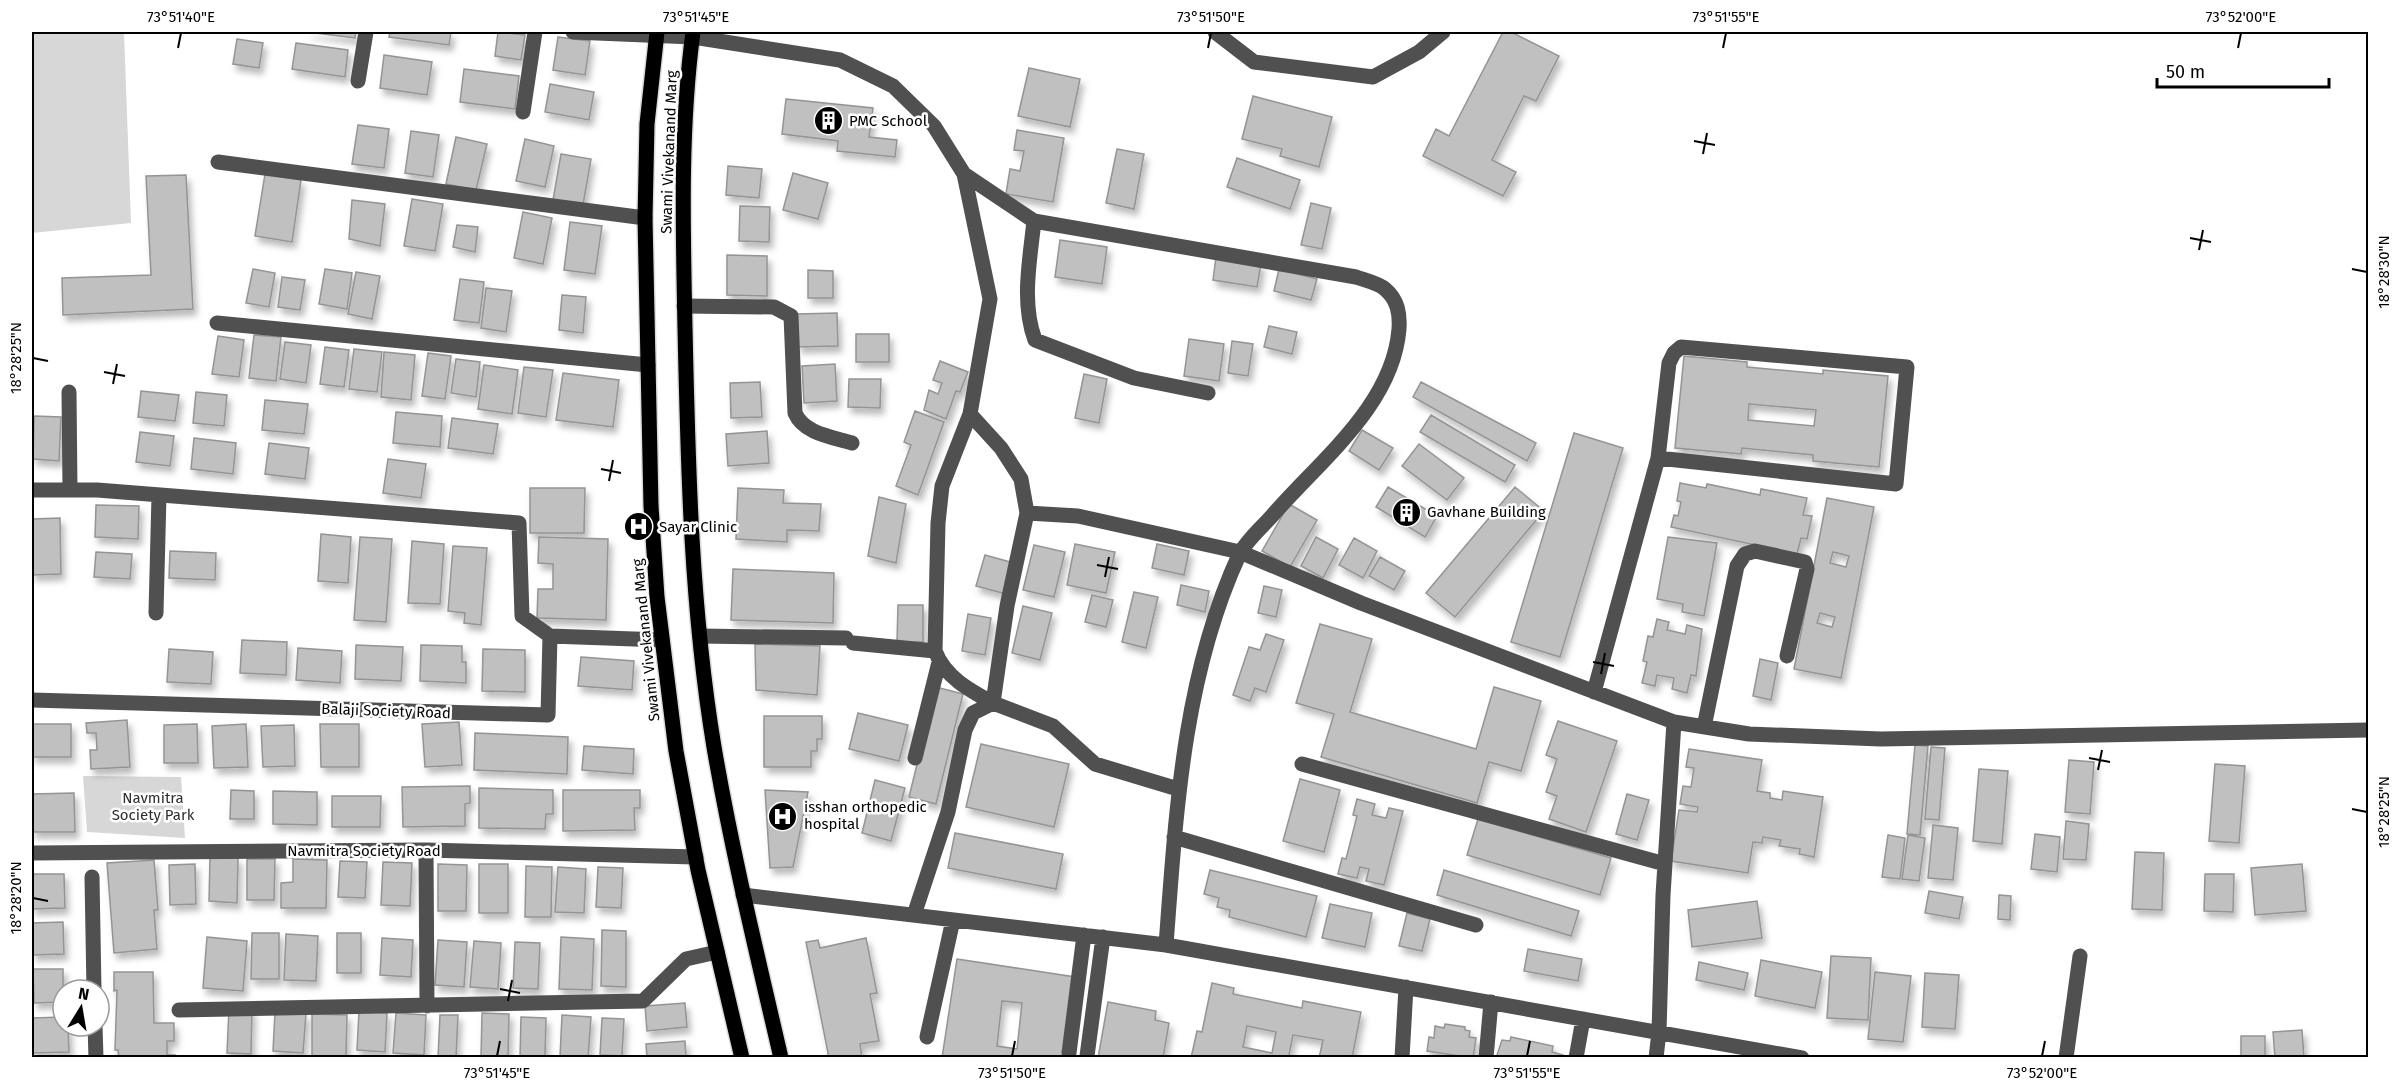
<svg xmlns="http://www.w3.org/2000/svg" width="2400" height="1089" viewBox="0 0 2400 1089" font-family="'Fira Sans',sans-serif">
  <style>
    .green { fill: #d7d7d7 }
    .building { fill: #c0c0c0; stroke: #949494; stroke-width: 1.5; fill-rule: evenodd; filter: url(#shadow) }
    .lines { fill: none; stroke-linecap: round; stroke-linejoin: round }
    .major-casing { stroke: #dbdbdb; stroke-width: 18 }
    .minor { stroke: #505050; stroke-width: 15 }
    .major { stroke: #000; stroke-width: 15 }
    .ticks { fill: none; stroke: #000; stroke-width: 2 }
    .labels { text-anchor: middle; stroke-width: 5; stroke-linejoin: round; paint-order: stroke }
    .poi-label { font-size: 15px; fill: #000; stroke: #fff; text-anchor: start }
    .street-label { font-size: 15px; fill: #000; stroke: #fff }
    .park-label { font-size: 15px; fill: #2e2e2e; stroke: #fff }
    .neatline { fill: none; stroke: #000; stroke-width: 2 }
    .ticks-label { font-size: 15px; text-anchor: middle; fill: #000 }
  </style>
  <defs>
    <filter id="shadow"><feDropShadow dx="3.5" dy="6" stdDeviation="3" flood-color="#0004"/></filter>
  </defs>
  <rect width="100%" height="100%" fill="#fff"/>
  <!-- green -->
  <path class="green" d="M32 32H124L131 223 32 233Z
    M83 776 181 777 185 838 87 832Z"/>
  <!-- building -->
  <path class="building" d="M307 32H356L355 38Z
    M390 32H451L449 45 389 37Z
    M498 32 525 35 521 60 495 56Z
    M1503 32H1511L1559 56 1536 101 1524 96 1492 160 1516 172 1503 196 1423 156 1436 129 1449 136Z
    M558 37 590 41 585 75 553 70Z
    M237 39 263 43 259 68 233 64Z
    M296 43 348 50 345 77 292 69Z
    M384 55 432 62 427 95 380 88Z
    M1029 68 1080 79 1070 127 1018 116Z
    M464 69 519 76 515 109 460 102Z
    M550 84 594 92 589 120 545 112Z
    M1253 96 1332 117 1319 167 1280 156 1282 149 1242 139Z
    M786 99 873 108 869 137 897 140 895 157 837 151 838 141 782 134Z
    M358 125 389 129 384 168 352 164Z
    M1017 130 1064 138 1053 202 1006 194 1010 169 1020 171 1024 151 1014 150Z
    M411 131 439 135 433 177 405 173Z
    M456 137 487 144 476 190 446 184Z
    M525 139 554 146 545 187 516 181Z
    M1117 149 1144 154 1134 209 1106 203Z
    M561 154 591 159 583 205 553 200Z
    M1237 158 1300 180 1290 209 1227 187Z
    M728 166 762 169 759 198 726 195Z
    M793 173 828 183 818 219 783 210Z
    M265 174 301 180 292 242 255 236Z
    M186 175 193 309 63 315 62 278 151 275 146 176Z
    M412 199 443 204 435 251 404 246Z
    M352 200 385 204 380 246 349 239Z
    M1311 203 1331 208 1322 249 1301 245Z
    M740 206 770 207 769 242 739 241Z
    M523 212 552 218 543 264 514 258Z
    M570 222 602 226 595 274 564 270Z
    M457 225 478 227 475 252 453 247Z
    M1060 240 1107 247 1102 284 1055 277Z
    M727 255 767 256V296L727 295Z
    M1216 257 1261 264 1257 287 1213 280Z
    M253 269 275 273 269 307 246 303Z
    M325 269 352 273 347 309 319 304Z
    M1279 269 1317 279 1311 300 1274 291Z
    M808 270 833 271V298H808Z
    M356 272 380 276 372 319 348 314Z
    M282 277 305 280 300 310 278 307Z
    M460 279 484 282 479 323 454 320Z
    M486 288 512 291 506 332 481 328Z
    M562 295 586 297 583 333 559 330Z
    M837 313 838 346 798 347 797 314Z
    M1269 326 1297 332 1292 354 1264 347Z
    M856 334H889V362H856Z
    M254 335 281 337 276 381 249 378Z
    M218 336 244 340 239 377 212 374Z
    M1189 339 1224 344 1219 381 1184 376Z
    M1232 341 1253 344 1248 376 1228 373Z
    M285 342 311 345 306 383 280 379Z
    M325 347 349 350 344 387 320 384Z
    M354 349 382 352 377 392 349 389Z
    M384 352 415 355 411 400 381 397Z
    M428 353 451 356 445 399 422 396Z
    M1684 356 1747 362V367L1823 374V370L1888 376 1879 467 1813 461V455L1742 448 1741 454 1675 448ZM1749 404 1816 410 1814 426 1748 420Z
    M456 359 480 362 476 397 451 393Z
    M940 361 968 372 960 392 956 391 946 419 924 410 929 390 938 394 942 383 933 380Z
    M835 364 837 401 804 403 802 366Z
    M484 365 518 370 512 414 478 409Z
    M524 367 553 370 546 417 518 413Z
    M563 373 619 380 613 427 556 420Z
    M1084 374 1107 379 1099 423 1075 418Z
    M849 379H881L880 408 848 407Z
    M760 382 762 417 731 418 730 383Z
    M1421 382 1536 443 1527 461 1413 397Z
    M141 391 179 395 175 421 138 417Z
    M196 392 227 395 224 426 193 423Z
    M265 400 308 404 304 434 262 430Z
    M915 411 944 422 918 495 896 486 911 445 904 442Z
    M396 412 442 416 440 447 393 443Z
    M1431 415 1515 465 1505 482 1420 432Z
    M34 416 61 417 59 461 33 459Z
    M452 418 498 424 493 454 448 448Z
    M1362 430 1393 448 1379 470 1349 451Z
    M767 431 769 463 728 466 726 434Z
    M140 432 174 436 170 466 136 462Z
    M1574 433 1623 448 1560 657 1511 642Z
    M194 438 236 443 233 474 191 469Z
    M269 443 309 448 305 479 265 474Z
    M1419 444 1464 478 1447 500 1402 466Z
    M388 459 426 464 421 498 383 493Z
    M1680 483 1706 488 1707 484 1760 495 1761 489 1807 498 1803 515 1812 516 1807 539 1801 538 1797 554 1671 527 1674 515 1678 516 1681 502 1677 501Z
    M1388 487 1437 516 1425 537 1376 507Z
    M1515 487 1544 511 1455 617 1426 593Z
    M530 488H585L584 533H530Z
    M738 488 784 490 783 503 821 504 819 531 787 530V542L736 539Z
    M879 497 906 504 896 563 868 556Z
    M1827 498 1874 507 1841 678 1794 669ZM1833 552 1849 556 1846 567 1830 563ZM1820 613 1835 617 1832 627 1817 623Z
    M1289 504 1317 520 1290 567 1262 551Z
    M96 505 139 506 138 539 95 537Z
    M60 518 61 574 32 575V519Z
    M321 534 351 537 348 583 318 581Z
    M360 537 392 539 386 622 354 620Z
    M539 537 608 539 606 620 537 618 538 589H553V564L538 563Z
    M1316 537 1338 549 1323 578 1301 566Z
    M1668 537 1717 543 1704 616 1682 612 1683 604 1657 599Z
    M1354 538 1377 551 1363 578 1339 565Z
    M412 541 444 544 440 604 408 603Z
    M1075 544 1115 552 1106 593 1067 585Z
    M1157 544 1189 551 1184 575 1152 568Z
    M1034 545 1065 552 1054 597 1023 590Z
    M453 546 487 548 481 625 464 623 465 613 448 611Z
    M170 551 216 553 215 580 169 578Z
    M96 552 132 554 130 579 94 577Z
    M985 555 1014 563 1006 594 976 586Z
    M1380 557 1405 571 1394 590 1369 576Z
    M733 569 834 573 833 623 731 620Z
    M1181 585 1209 591 1205 612 1177 605Z
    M1264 586 1282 590 1276 617 1258 613Z
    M1134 592 1158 597 1146 648 1122 642Z
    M1092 595 1113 600 1106 627 1085 622Z
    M898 605H923V642H897Z
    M1023 606 1052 613 1040 660 1012 653Z
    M968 614 991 618 985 655 962 651Z
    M1657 619 1669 622 1667 630 1685 634 1687 625 1702 629 1696 676 1691 675 1687 693 1672 689 1674 678 1657 675 1655 686 1642 683 1647 662 1643 661 1648 636 1653 637Z
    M1320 624 1372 639 1350 712 1476 749 1494 687 1541 701 1521 771 1489 762 1477 803 1321 757 1334 714 1296 703Z
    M1266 634 1284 640 1266 692 1255 688 1250 701 1233 695 1249 647 1260 650Z
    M242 640 287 642 286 675 240 673Z
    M755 644 820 646 817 695 756 690Z
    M356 645 403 647 401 681 355 679Z
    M421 645 462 646V662H466V683L420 681Z
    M298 648 342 651 340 683 296 680Z
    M169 649 213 652 211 684 167 682Z
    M483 649 525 650V692L482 691Z
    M581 657 634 661 632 690 578 686Z
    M1760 659 1778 663 1771 700 1753 696Z
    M936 687 963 694 936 804 909 797Z
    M858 713 908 725 899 761 849 749Z
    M764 716H822V739H817V751H811V767H764Z
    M127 720 130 767 91 769 90 750H97L96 733H87L86 723Z
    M1558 721 1617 741 1586 832 1549 819 1557 796 1546 792 1557 759 1546 755Z
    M459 722 462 765 425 767 422 724Z
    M32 724H71V757H32Z
    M197 724 198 763H164V725Z
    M246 724 248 767 214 768 212 726Z
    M320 724H359V767H321Z
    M294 725 295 766 263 767 261 726Z
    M475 733 568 737 567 774 474 770Z
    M981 744 1069 764 1054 827 966 807Z
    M1915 745 1928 746 1920 835 1907 834Z
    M584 746 634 749 633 774 582 770Z
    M1931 747 1945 748 1939 820 1925 819Z
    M1689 749 1762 760 1757 791 1770 793V798L1782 800 1783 791 1823 797 1814 857 1799 854 1800 849 1779 846 1781 840 1763 837 1762 843 1753 842 1748 873 1671 861 1679 810 1697 812 1698 807 1680 804 1683 786 1691 787 1694 768 1686 767Z
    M2069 760 2094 762 2090 814 2065 812Z
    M2215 764 2245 766 2239 843 2209 841Z
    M1979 769 2008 771 2002 844 1973 841Z
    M1300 779 1340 790 1324 852 1283 841Z
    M875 780 905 788 891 841 862 833Z
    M470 786V803L465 804V826L403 827 402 787Z
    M479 788 553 790V814H546L545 829 479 828Z
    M231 790 254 791V819H230Z
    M563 790H640V808H634L635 830 563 831Z
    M765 790 808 792 793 867 770 868Z
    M273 791 317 792V825L273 824Z
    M74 793 75 832H32V794Z
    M1627 794 1649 800 1637 840 1616 834Z
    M332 796H381L380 827H332Z
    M1357 799 1375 804 1372 815 1386 818 1389 808 1403 811 1384 885 1366 881 1369 869 1360 867 1357 878 1338 874 1342 858 1346 859 1357 816 1353 815Z
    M1478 819 1611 858 1600 895 1467 855Z
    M2066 821 2089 824 2086 860 2063 859Z
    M1933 825 1958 828 1953 880 1928 878Z
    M955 833 1063 854 1056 889 948 868Z
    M2035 834 2060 837 2057 872 2031 869Z
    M1888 835 1905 838 1900 879 1882 877Z
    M1908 835 1925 838 1919 881 1902 879Z
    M2135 852 2164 853 2162 910 2132 909Z
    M210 857 238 858 237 903 209 901Z
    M247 859H275L274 900H247Z
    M293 859 327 860 326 908H281V883L293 882Z
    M154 860 158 910H154L157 949 114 953 107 863Z
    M340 861 367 862 365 898 338 897Z
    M383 862 412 863 410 906 381 905Z
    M195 864 196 904 170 905 169 865Z
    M438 864 467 865 466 911H438Z
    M479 864H508V913H479Z
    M2302 864 2306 911 2255 915 2251 868Z
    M526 866 552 867 551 917H525Z
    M558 867 586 869 584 913 555 912Z
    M598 867 623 868 621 908 596 907Z
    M1210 870 1317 896 1306 937 1229 917 1230 910 1217 907 1219 898 1204 894Z
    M1444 870 1579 911 1571 936 1437 895Z
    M32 874H64L65 908 32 909Z
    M2205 874H2234L2233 912 2204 911Z
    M1929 891 1963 897 1959 919 1925 913Z
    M1999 895 2011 896 2010 920 1998 919Z
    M1757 901 1762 938 1692 947 1688 910Z
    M1330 904 1372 913 1365 947 1322 938Z
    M1407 913 1430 919 1422 951 1399 946Z
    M63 922 64 954 33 955 32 923Z
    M602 930 626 931V987L601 986Z
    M252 933H279V979H251Z
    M337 933H361V973H337Z
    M286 934 318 936 316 981 284 980Z
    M207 937 247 941 243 991 203 988Z
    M561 937 594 939 592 990 559 989Z
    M382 938 413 940 411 977 380 975Z
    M866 938 877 993 870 994 879 1041 860 1044 862 1058H829L806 942 818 940 820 948Z
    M438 940 467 942 464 987 435 985Z
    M474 941 501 943 498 989 470 987Z
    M515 942 540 943 538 989 513 988Z
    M1528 949 1582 959 1578 981 1524 971Z
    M1831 956 1871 958 1868 1020 1827 1018Z
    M957 959 1075 977 1063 1058H942ZM1002 1001 1022 1003 1017 1049 997 1046Z
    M1761 960 1822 972 1815 1008 1755 996Z
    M1699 962 1748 973 1744 990 1696 980Z
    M33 969H63V1002L34 1003Z
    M114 972H153L154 1023H174V1041H167V1055H175V1058H119L118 1050H115L117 990 114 991Z
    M1875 972 1911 976 1903 1042 1868 1039Z
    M1925 973 1959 975 1955 1029 1922 1027Z
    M1212 983 1234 988 1233 994 1302 1008 1303 1001 1361 1012 1352 1058H1319L1323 1040 1293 1035 1289 1055 1301 1058H1191L1197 1031 1202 1032ZM1247 1026 1276 1032 1272 1053 1243 1047Z
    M1108 1002 1156 1011 1155 1020 1169 1023 1163 1058H1098Z
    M685 1003 687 1027 647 1031 645 1006Z
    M229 1009 252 1010 251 1054 227 1053Z
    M359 1011 387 1013 385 1052 357 1050Z
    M275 1012 306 1014 303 1053 273 1051Z
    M396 1013 426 1015 424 1055 393 1053Z
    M482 1013 509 1014 508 1058H481Z
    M312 1014 347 1015 346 1056H312Z
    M440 1015H458L456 1058H438Z
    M562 1015 591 1017 588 1058 560 1057Z
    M63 1017V1026H68L69 1052 32 1053V1018Z
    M521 1017 546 1018 545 1058H520Z
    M602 1018 624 1019 622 1056 600 1055Z
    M1445 1024 1465 1027V1030L1470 1031 1469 1037 1476 1038 1473 1058 1427 1051 1429 1037 1434 1038 1435 1026 1444 1028Z
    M2302 1030 2304 1058H2275L2273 1032Z
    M2241 1036H2265V1058H2241Z
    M1511 1037 1553 1046 1552 1052 1563 1055 1562 1058H1496L1502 1040 1510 1041Z
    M685 1041 686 1058H647L646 1044Z"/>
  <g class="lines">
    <defs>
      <path id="major" d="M657 32 647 124 645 218 651 506 657 597 676 751 698 870 742 1058
        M693 32C680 129 683 229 685 328 688 468 691 608 714 747 732 852 757 954 781 1058"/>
    </defs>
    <!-- major casing -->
    <use href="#major" class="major-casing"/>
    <!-- minor -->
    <path class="minor" d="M573 32 693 37 840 60 893 86 934 126 964 174 990 299 970 414 1001 448 1021 479 1027 513 1078 516 1240 552 1361 603 1674 722 1749 734 1881 739 2368 730
      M1215 32 1254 62 1373 77 1419 52 1443 32
      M358 81 366 32
      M523 112 535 32
      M218 162 645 218
      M964 174 1034 221 1356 277C1364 280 1378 283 1385 289 1398 300 1400 314 1399 329 1393 406 1318 462 1271 517 1261 528 1246 541 1239 555 1183 677 1176 813 1166 945
      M1034 221C1030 259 1021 303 1035 340L1134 378 1208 393
      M684 306 774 307 791 316 795 413C804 434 833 437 852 443
      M217 323 648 365
      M69 392 70 490
      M970 414 942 486 938 523 935 651C945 677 969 690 993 703
      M32 490H97L519 523 522 616 550 636
      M1027 513 1007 606 993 703 1053 726 1095 764 1178 789
      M156 613 159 495
      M700 636 846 638
      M853 643 935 651
      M1594 692 1658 458 1896 484 1907 367 1681 347 1674 353 1669 363 1658 458
      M32 700 548 715 550 636 662 640
      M1704 727 1737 566 1745 554 1755 551 1805 562 1807 569 1787 656
      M915 758 939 662
      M1302 764 1665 864
      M1174 837 1476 925
      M426 850 427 1006
      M32 853 426 850 696 857
      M92 877 94 990
      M743 895 1166 945 1802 1058
      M914 915 948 812 965 730 973 713 993 703
      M179 1010 643 1001 686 959 717 952
      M95 1026 96 1058
      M927 1037 953 920
      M1069 1053 1084 935
      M1087 1056 1103 937
      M1402 1058 1406 987
      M1486 1058 1491 1002
      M1576 1058 1583 1019
      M1656 1058 1659 1032 1663 895 1674 722
      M2066 1058 2080 956"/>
    <!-- major -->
    <use href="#major" class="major"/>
  </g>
  <!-- ticks -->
  <path class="ticks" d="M178 48 181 33M693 48 696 33M1208 48 1211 33M1723 48 1726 33M2238 48 2241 33M1694 141 1715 145M1703 154 1707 133M2190 238 2211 242M2199 250 2203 230M2352 269 2367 272M33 358 48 361M104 372 125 376M113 384 117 364M601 469 621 473M609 481 613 460M1097 565 1118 569M1105 577 1109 557M1593 662 1614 666M1601 674 1605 653M2089 758 2110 762M2098 770 2102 750M2352 809 2367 812M33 898 48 901M500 989 520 993M508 1001 512 980M497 1056 500 1041M1012 1056 1015 1041M1527 1056 1530 1041M2042 1056 2045 1041"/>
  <!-- icons -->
  <defs>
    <symbol id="building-disc" viewBox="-11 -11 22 22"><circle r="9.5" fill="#000" stroke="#fff"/><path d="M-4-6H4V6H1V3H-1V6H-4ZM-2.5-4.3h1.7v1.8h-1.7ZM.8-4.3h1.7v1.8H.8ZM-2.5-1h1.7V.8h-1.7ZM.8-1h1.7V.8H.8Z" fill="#fff"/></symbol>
    <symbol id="hospital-disc" viewBox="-11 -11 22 22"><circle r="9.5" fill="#000" stroke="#fff"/><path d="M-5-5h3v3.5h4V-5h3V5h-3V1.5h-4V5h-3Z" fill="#fff"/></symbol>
  </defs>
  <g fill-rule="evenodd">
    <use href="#building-disc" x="812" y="104" width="33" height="33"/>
    <use href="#building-disc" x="1390" y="496" width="33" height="33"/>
    <use href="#hospital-disc" x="622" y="510" width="33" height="33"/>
    <use href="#hospital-disc" x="766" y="800" width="33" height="33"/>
  </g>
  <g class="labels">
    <!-- poi labels -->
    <g class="poi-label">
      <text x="849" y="126">PMC School</text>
      <text x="1427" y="517">Gavhane Building</text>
      <text x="659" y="532">Sayar Clinic</text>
      <text x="804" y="812">isshan orthopedic<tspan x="804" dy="17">hospital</tspan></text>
    </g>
    <!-- street labels -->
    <g class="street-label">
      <text transform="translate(669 152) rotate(-88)" y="5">Swami Vivekanand Marg</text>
      <text transform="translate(646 640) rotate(-96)" y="5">Swami Vivekanand Marg</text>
      <text transform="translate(386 711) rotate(2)" y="5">Balaji Society Road</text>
      <text x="364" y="856">Navmitra Society Road</text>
    </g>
    <!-- park labels -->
    <g class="park-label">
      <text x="153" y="803">Navmitra<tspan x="153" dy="17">Society Park</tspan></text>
    </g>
  </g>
  <!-- border -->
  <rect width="2400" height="1089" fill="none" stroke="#ffffff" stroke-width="66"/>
  <!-- north arrow -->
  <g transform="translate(81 1008) rotate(11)"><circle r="28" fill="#ffffff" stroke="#999999" stroke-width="1.5"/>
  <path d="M0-4.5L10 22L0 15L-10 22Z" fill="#000000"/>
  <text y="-9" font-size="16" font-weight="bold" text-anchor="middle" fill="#000000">N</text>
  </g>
  <!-- scale -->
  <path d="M2157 78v9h172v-9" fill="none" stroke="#000000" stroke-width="3"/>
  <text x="2166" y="78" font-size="18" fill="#000000" stroke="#ffffff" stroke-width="4.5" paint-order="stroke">50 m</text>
  <rect x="33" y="33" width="2334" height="1023" class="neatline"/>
  <g class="ticks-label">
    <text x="181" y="22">73°51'40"E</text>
    <text x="696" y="22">73°51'45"E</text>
    <text x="1211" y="22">73°51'50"E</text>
    <text x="1726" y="22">73°51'55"E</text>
    <text x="2241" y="22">73°52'00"E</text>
    <text transform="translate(2384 272) rotate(-90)" y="5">18°28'30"N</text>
    <text transform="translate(16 358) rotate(-90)" y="5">18°28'25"N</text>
    <text transform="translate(2384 812) rotate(-90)" y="5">18°28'25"N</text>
    <text transform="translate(16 898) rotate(-90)" y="5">18°28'20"N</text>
    <text x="497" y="1078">73°51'45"E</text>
    <text x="1012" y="1078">73°51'50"E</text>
    <text x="1527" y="1078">73°51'55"E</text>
    <text x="2042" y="1078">73°52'00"E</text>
  </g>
</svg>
